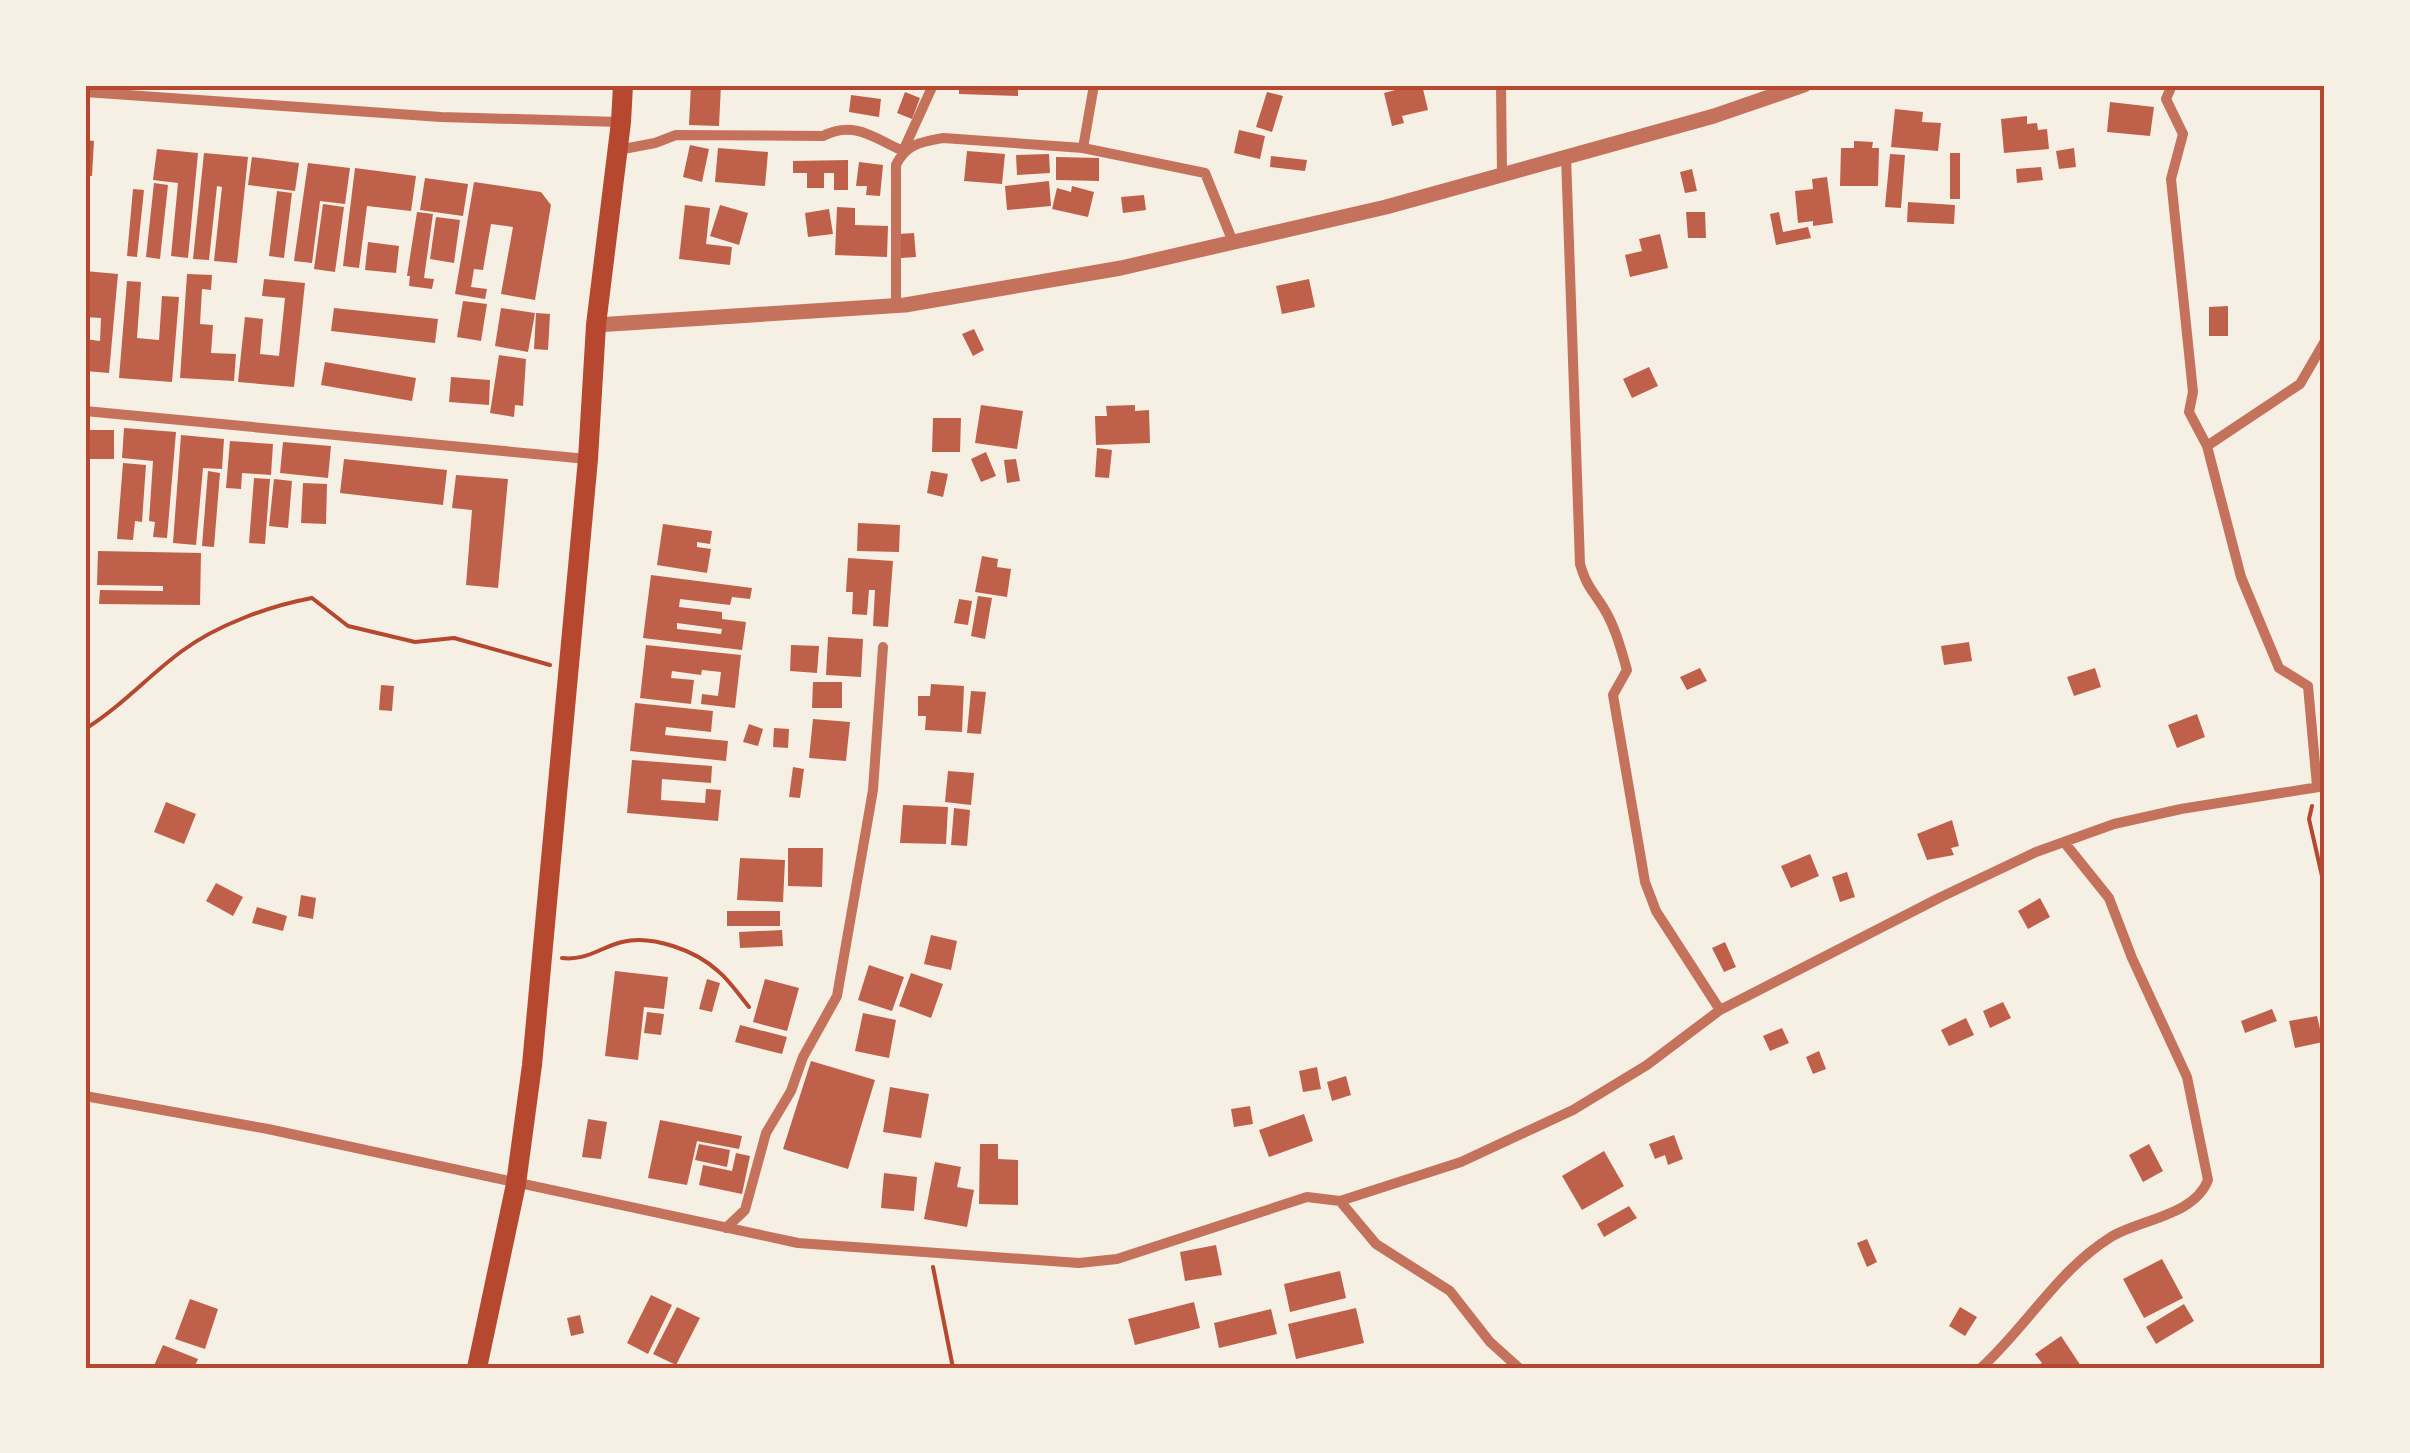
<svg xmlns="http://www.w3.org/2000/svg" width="2410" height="1453" viewBox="0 0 2410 1453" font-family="Lato,sans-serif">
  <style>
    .building { fill: #bf614a; fill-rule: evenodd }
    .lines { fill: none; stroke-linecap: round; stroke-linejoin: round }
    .path { stroke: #b5482f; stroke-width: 4 }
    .minor { stroke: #c5725c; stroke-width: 10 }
    .tertiary { stroke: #c5725c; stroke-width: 15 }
    .trunk { stroke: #b5482f; stroke-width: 20 }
    .neatline { fill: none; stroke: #b5482f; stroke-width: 4 }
  </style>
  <rect width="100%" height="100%" fill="#f6efe4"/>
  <!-- building -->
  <path class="building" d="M691 85H721L719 126 689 125Z
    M959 85H1018V96L959 94Z
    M1414 85H1422L1428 110 1402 116 1404 123 1392 126 1384 93Z
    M905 92 920 98 912 119 897 113Z
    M1267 92 1283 96 1272 132 1256 127Z
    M851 95 881 99 879 117 849 112Z
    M2110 102 2154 107 2150 136 2107 132Z
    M1895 109 1923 112 1922 122 1941 123 1938 151 1891 147Z
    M2027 116V124L2037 123 2038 130 2047 129 2049 149 2004 153 2001 119Z
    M1239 130 1265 136 1260 159 1234 153Z
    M85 140 94 141 92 176H85Z
    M1854 141 1873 142 1872 148H1879L1878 186H1840L1841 148H1854Z
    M690 145 709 149 702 182 683 177Z
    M718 148 768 152 765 186 715 182Z
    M2074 148 2076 167 2059 169 2056 151Z
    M157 149 198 153 188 258 171 256 178 183 153 180Z
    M967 151 1005 154 1002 184 964 181Z
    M204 153 248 157 237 263 214 261 222 187 217 186 209 260 193 259Z
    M1950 153H1960V199H1950Z
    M1049 154 1050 173 1017 175 1016 155Z
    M1890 154 1905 155 1901 208 1885 207Z
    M1271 156 1307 160 1305 171 1270 167Z
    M252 157 299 163 295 191 248 185Z
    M1056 157 1099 158V181L1056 180Z
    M848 160V190H834V173H824V188H807V173H793V161Z
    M859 162 883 165 880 196 866 195 867 186H856Z
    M308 163 350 168 345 204 320 201 312 263 294 261Z
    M2041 167 2043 180 2017 183 2016 169Z
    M355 168 416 176 411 211 367 206 359 268 343 266Z
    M1692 169 1697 191 1685 193 1680 172Z
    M1827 177 1833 223 1813 226V221L1798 223 1795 191 1813 189 1812 179Z
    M425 178 468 184 463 216 420 210Z
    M1049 181 1051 206 1007 210 1005 186Z
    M474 182 541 192 551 205 535 300 501 294 513 227 491 224 483 270 474 269 471 287 487 289 485 299 455 294Z
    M154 183 168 185 160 259 146 257Z
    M1072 186 1094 192 1088 217 1052 209 1057 188 1071 192Z
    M133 189 144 190 137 257 127 256Z
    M277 191 292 193 284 258 269 256Z
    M1144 195 1146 210 1123 213 1121 197Z
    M1908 202 1955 205 1954 224 1907 222Z
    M323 204 344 207 335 272 314 269Z
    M685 205 710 208 706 244 732 247 730 265 679 259Z
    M720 205 748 213 739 245 710 236Z
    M837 207 855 208V225L888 226 887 257 835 255Z
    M829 209 833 234 808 237 805 213Z
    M417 212 433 214 424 278 434 279 432 289 409 286 410 276H407Z
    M1686 212H1705L1706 238H1688Z
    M1779 212 1783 232 1808 227 1811 238 1776 245 1770 214Z
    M436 217 460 220 454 263 430 259Z
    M914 233 916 257 901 258 899 234Z
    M1660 234 1668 268 1630 277 1625 255 1642 251 1639 239Z
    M368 242 399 246 396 273 365 270Z
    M85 271 118 274 109 373 85 371V339L100 341 101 318 85 317Z
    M187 274 212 275 211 290 202 289 200 324 213 325 211 353 236 354 234 381 180 378Z
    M264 279 305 283 294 387 238 382 245 317 263 319 260 354 279 356 285 298 262 296Z
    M1309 279 1315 307 1282 314 1276 286Z
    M127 281 141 282 137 338 159 340 162 296 179 297 172 382 119 378Z
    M463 301 487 304 481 341 457 337Z
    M2228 306V336H2209V307Z
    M334 308 438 319 435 343 331 331Z
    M501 308 535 313 528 352 495 346Z
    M536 313 550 314 548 350 534 349Z
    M974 329 984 350 973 356 962 334Z
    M499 355 526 359 523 406 515 405 514 417 490 413Z
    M325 362 416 378 412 401 321 385Z
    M1649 367 1658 386 1632 398 1623 379Z
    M451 377 490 380 489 405 449 402Z
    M981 405 1023 411 1017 449 975 443Z
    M1135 405V411L1149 410 1150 443 1096 445 1095 416H1107L1106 406Z
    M933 418H961L960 452H932Z
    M124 428 176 432 167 538 153 537 155 522 149 521 153 461 122 458Z
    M85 430H114V459H85Z
    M181 435 224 439 222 469 203 468 196 545 173 543Z
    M230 441 273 444 271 475 242 473 241 489 226 488Z
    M283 442 331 446 328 478 280 473Z
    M1097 448 1112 450 1109 478 1095 477Z
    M986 452 996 476 981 482 971 459Z
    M344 459 447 470 443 505 340 493Z
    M1016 459 1020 481 1007 483 1004 460Z
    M123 463 146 465 142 522 135 521 133 540 117 539Z
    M208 471 220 473 214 547 202 546Z
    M931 471 948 474 943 497 927 493Z
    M456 475 508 479 498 588 466 585 472 510 452 508Z
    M254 478 270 479 265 544 249 543Z
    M274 479 292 481 288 528 269 526Z
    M303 483 327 484 326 524 301 523Z
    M858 523 900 525 899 552 857 551Z
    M663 524 712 531 710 544 697 542V547L711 549 707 573 657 565Z
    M98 551 201 553 200 605 99 604 100 590 163 591V586L97 585Z
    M982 556 998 559 997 567 1011 569 1007 597 975 592Z
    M848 558 893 561 888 627 873 626 875 590H869L867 615 852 614 853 592H846Z
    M651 575 752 588 750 599 732 597 730 605 680 599 679 607 722 612V619L746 622 742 650 643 638ZM677 623 722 629 721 634 677 629Z
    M978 596 992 598 985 639 971 636Z
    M959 599 972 601 968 625 954 623Z
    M828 637 863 639 861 677 826 675Z
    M1969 642 1972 661 1944 665 1941 646Z
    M646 645 741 655 735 708 701 704 702 694 718 696 721 672 702 670 701 675 672 671 671 678 694 680 691 704 640 698Z
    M791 645 819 646 817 673 790 671Z
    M1700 668 1707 681 1687 690 1680 677Z
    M2095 668 2101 687 2074 696 2067 677Z
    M813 682H842V708H812Z
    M931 684 964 686 962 732 925 730 926 716H918V696H930Z
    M381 685 394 686 392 711 379 710Z
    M971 691 986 692 981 734 967 733Z
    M635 703 713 711 711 732 666 727 665 735 728 741 726 761 630 751Z
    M2197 714 2205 737 2177 748 2168 725Z
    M813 719 850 722 846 761 809 758Z
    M749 724 763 729 758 746 743 742Z
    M774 728 789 729 788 748 773 747Z
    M632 760 712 766 711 783 662 779 661 800 705 803 706 789 721 790 718 821 627 813Z
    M793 767 804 769 800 798 789 797Z
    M948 771 974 773 971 805 945 802Z
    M166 802 196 814 184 844 154 832Z
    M903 805 948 807 946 844 900 843Z
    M954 808 970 810 967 846 951 845Z
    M1952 820 1959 846 1951 848 1954 855 1927 860 1917 834Z
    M788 848H823L822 887 788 886Z
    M1810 854 1819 876 1791 888 1781 866Z
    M740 858 785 860 783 902 737 900Z
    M1847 872 1855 897 1840 902 1832 877Z
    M216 883 243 897 233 916 206 901Z
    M301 895 316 898 313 919 298 916Z
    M2040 898 2050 917 2028 929 2018 911Z
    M257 907 287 916 283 931 252 923Z
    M727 911H780V926H727Z
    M782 930 783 946 740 948 739 932Z
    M931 935 957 941 951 970 924 964Z
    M1725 942 1736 967 1724 972 1712 948Z
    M869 965 904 977 892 1011 858 1000Z
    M615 971 668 977 664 1009 644 1007 638 1060 605 1056Z
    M911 973 943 984 931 1018 899 1006Z
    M707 979 720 983 712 1012 699 1009Z
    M765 979 799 988 787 1031 753 1022Z
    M2003 1002 2011 1018 1990 1028 1983 1011Z
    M2272 1009 2277 1021 2245 1033 2241 1021Z
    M647 1012 664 1014 661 1035 644 1033Z
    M863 1013 896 1020 889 1058 855 1051Z
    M2317 1016 2323 1042 2295 1048 2289 1021Z
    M1966 1018 1974 1035 1949 1046 1941 1030Z
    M740 1025 787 1037 782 1054 735 1042Z
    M1782 1028 1789 1043 1770 1051 1763 1036Z
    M1819 1051 1826 1069 1813 1074 1806 1057Z
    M811 1061 875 1080 848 1169 783 1149Z
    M1317 1067 1321 1089 1303 1092 1299 1071Z
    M1346 1076 1351 1095 1332 1101 1327 1082Z
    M890 1087 929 1094 921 1138 883 1132Z
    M1250 1106 1253 1124 1234 1127 1231 1109Z
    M1304 1114 1313 1141 1269 1157 1259 1130Z
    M588 1119 607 1122 601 1159 582 1157Z
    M660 1120 742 1136 739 1149 697 1141 687 1185 648 1178Z
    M1674 1135 1683 1159 1668 1165 1665 1155 1655 1159 1649 1144Z
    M699 1144 730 1150 727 1167 695 1160Z
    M980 1144H998V1159L1018 1160V1205L979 1204Z
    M2149 1144 2163 1171 2143 1182 2129 1155Z
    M1604 1151 1624 1186 1582 1210 1562 1176Z
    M736 1153 750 1156 742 1194 699 1185 703 1165 732 1171Z
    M935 1162 961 1167 957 1187 974 1190 967 1227 924 1219Z
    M884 1173 917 1177 914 1211 881 1208Z
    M1629 1206 1637 1218 1604 1237 1597 1224Z
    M1867 1239 1877 1262 1867 1267 1857 1243Z
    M1216 1245 1222 1275 1185 1281 1180 1252Z
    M2162 1259 2183 1298 2144 1318 2123 1279Z
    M1340 1271 1346 1298 1290 1312 1284 1284Z
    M651 1295 672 1305 648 1354 627 1343Z
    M190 1299 218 1309 205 1349 175 1339Z
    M1194 1302 1200 1328 1135 1345 1128 1319Z
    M2184 1304 2194 1321 2156 1344 2146 1327Z
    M677 1307 700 1318 676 1365 653 1354Z
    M1960 1307 1977 1317 1965 1336 1949 1326Z
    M1356 1308 1364 1343 1296 1359 1288 1324Z
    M1271 1309 1277 1334 1219 1348 1214 1323Z
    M580 1315 584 1333 571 1336 567 1318Z
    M2061 1336 2081 1366 2034 1368 2042 1363 2035 1354Z
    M163 1345 198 1359 194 1368H153Z"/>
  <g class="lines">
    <!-- path -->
    <path class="path" d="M85 729C122 706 148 676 182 651 217 625 269 606 312 598L348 626 415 642 454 638 550 665
      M2312 806 2309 819 2325 889
      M562 958C586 961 599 948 622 942 652 934 696 951 718 971 730 981 739 995 749 1007
      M933 1267 953 1368"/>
    <!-- minor -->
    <path class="minor" d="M1501 85 1502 174
      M2172 85 2166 99 2183 134 2171 179 2193 392 2189 412 2207 446 2241 577 2279 668 2308 686 2317 786
      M85 92 441 117 620 122
      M1083 148 1094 85
      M618 150 655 143 676 135 823 136C854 120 874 138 903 151L933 85
      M1566 156 1580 564C1587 587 1591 588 1603 607 1615 626 1621 649 1627 670L1613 695 1645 882 1656 911 1720 1010
      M896 306V165C906 144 921 142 943 138L1083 148 1205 173 1233 242
      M85 411 587 459
      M2207 446 2300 384 2325 341
      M85 1096 268 1129 798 1243 1079 1263 1117 1259 1307 1197 1340 1201 1461 1162 1573 1110 1647 1065 1720 1010 1941 897 2036 852 2114 824 2181 809 2325 786
      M1340 1201 1376 1244 1450 1291 1490 1342 1519 1368
      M726 1228 745 1210 766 1133 791 1091 803 1057 837 996 873 790 883 647
      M1981 1368C2027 1326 2058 1270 2111 1237 2141 1219 2194 1216 2208 1180L2187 1077 2132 958 2109 898 2064 842"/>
    <!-- tertiary -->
    <path class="tertiary" d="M596 325 905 305 1121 268 1386 207 1714 116 1804 85"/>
    <!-- trunk -->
    <path class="trunk" d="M477 1368 516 1184 532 1065 588 459 596 325 621 122 623 85"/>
  </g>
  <!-- border -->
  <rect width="2410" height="1453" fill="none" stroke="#f6efe4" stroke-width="175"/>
  <rect x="88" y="88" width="2234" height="1278" class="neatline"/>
</svg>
